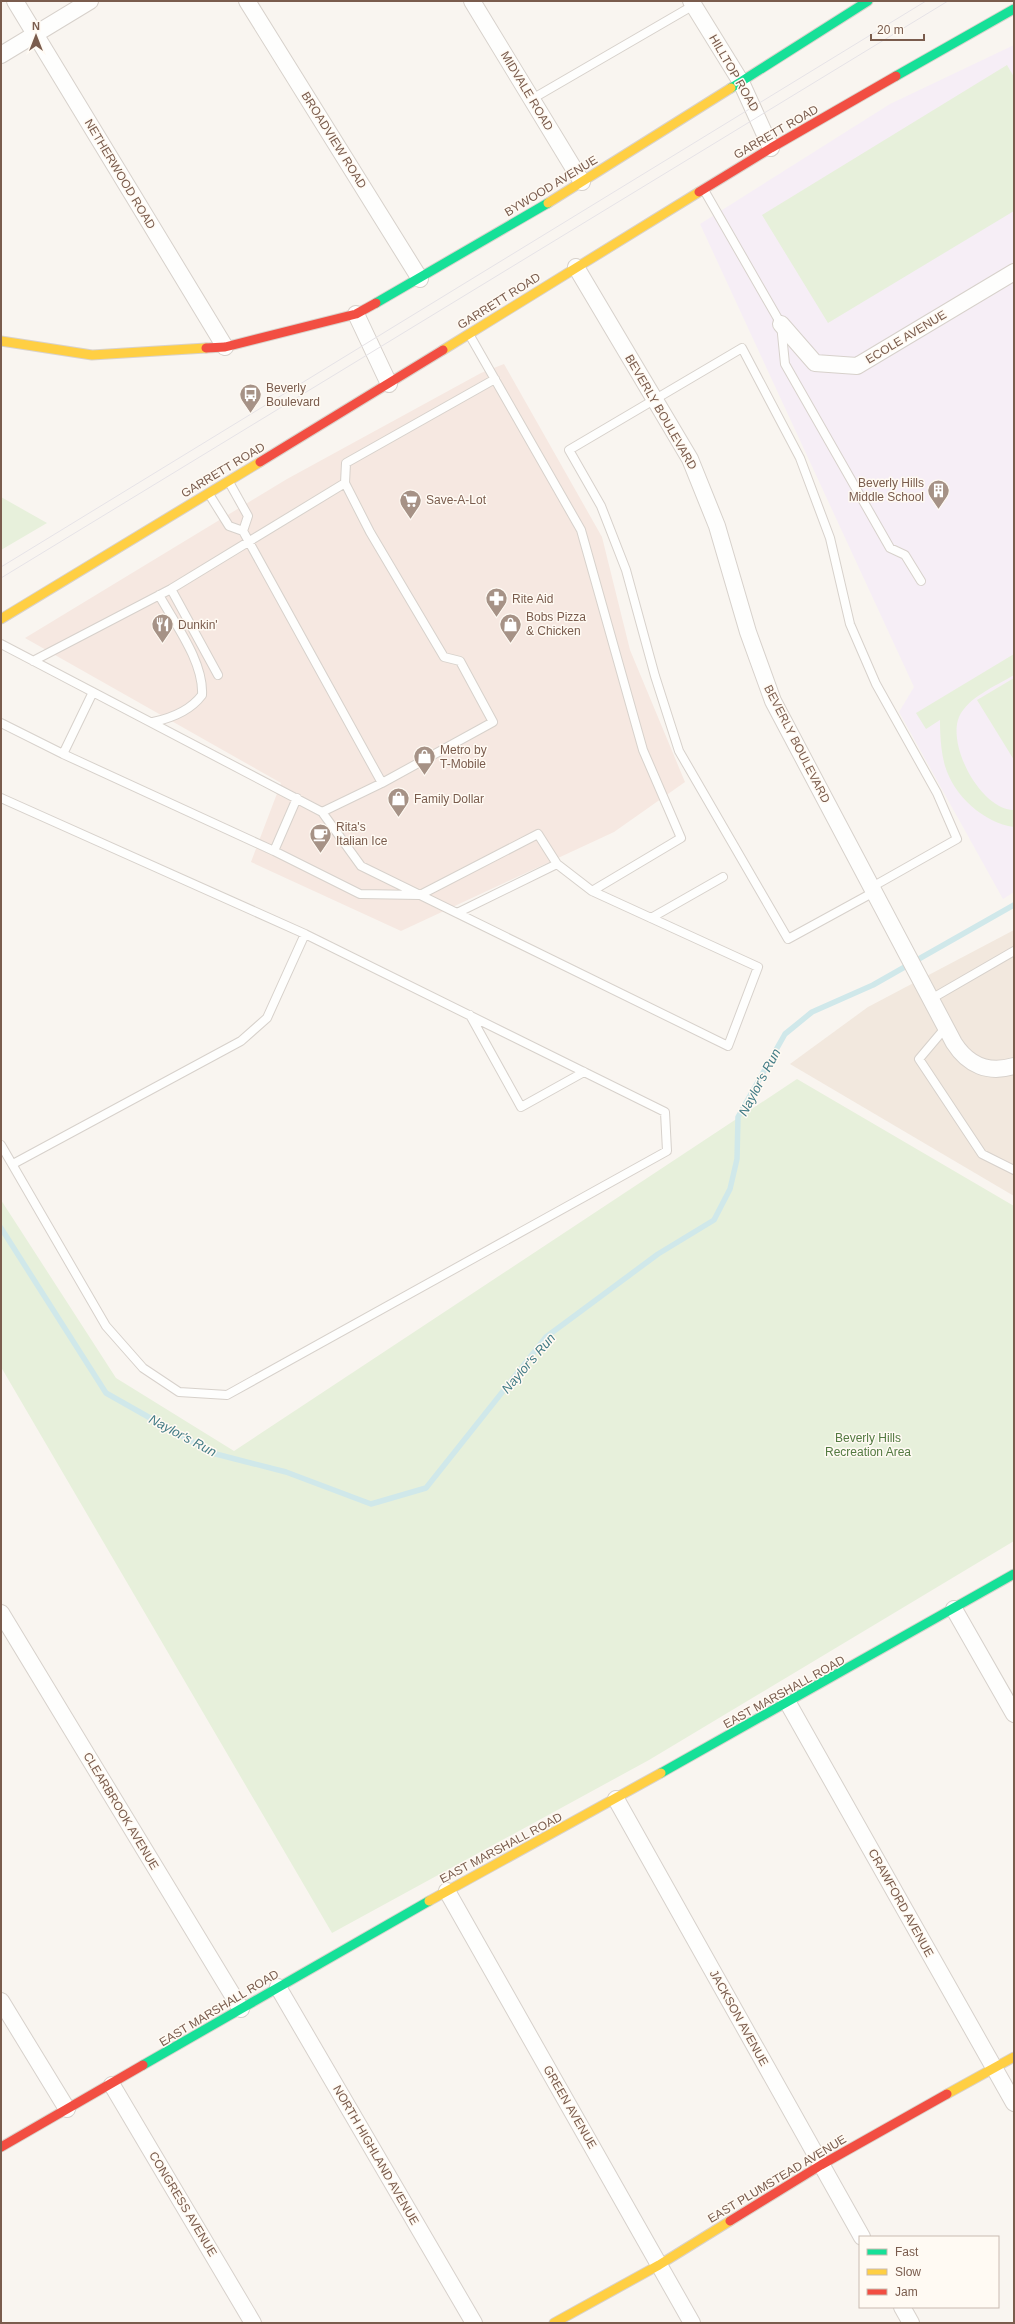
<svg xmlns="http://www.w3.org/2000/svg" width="1015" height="2324" viewBox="0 0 1015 2324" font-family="Arial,sans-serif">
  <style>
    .residential { fill: #f2e8de }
    .commercial { fill: #f6e8e1 }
    .education { fill: #f6eef6 }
    .green { fill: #e7f0db }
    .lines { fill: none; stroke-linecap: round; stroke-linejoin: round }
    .stream { stroke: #d0e8ea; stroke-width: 5.5 }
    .lane-casing { stroke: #d7d1cb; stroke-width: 10 }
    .street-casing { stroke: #d7d1cb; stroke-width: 18 }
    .fast-casing { stroke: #d9d2cb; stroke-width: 11 }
    .slow-casing { stroke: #d9d2cb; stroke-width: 11 }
    .jam-casing { stroke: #d9d2cb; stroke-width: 11 }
    .lane { stroke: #fefefd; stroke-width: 8 }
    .street { stroke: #fefefd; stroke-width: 16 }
    .fast { stroke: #16e098; stroke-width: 9 }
    .slow { stroke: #ffcf43; stroke-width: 9 }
    .jam { stroke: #f24e42; stroke-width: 9 }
    .tram { stroke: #e6e3e7; stroke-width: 1 }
    .labels { text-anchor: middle; stroke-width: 3; stroke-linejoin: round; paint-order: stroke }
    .street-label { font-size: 12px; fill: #7a5c4d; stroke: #fffaf3 }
    .poi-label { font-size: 12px; fill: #7a5c4d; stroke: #fffaf3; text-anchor: start }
    .park-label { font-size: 12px; fill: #537a41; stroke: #fffaf3 }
    .water-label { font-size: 13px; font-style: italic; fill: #437c86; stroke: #fffaf3 }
  </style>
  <rect width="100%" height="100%" fill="#f9f5f0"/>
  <!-- residential -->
  <path class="residential" d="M1014 930V1196L790 1064 868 1007Z"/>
  <!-- commercial -->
  <path class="commercial" d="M504 364 602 537 630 650 685 782 614 832 401 931 251 862 281 783 25 638 287 479 481 373Z"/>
  <!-- education -->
  <path class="education" d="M1014 45V892L1003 899 899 712 914 687 700 224 890 104Z"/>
  <!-- green -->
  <path class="green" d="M1007 65 1014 77V211L828 323 762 215Z
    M1 497 47 523 1 550Z
    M1014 654V675C996 686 968 697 959 717 947 746 981 810 1014 810V827C984 823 954 796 945 766 941 751 940 736 940 720L926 729 916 713Z
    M1014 678V760L977 700Z
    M797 1079 1014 1206V1541L649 1760 332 1933 1 1367V1200L116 1378 234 1451Z"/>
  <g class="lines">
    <!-- stream -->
    <path class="stream" d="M1 1228 106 1393 212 1453 286 1472 371 1504 426 1488 546 1337 658 1254 714 1220 730 1189 737 1159 738 1117 785 1034 812 1012 873 985 1014 905"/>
    <defs>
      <path id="lane" d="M532 99 694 5
        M704 190 781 324 785 364 890 548 905 555 921 581
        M345 483 346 463 495 379
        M209 494 229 526 243 531 248 516 229 482
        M243 531 382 783 322 812
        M171 589 218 675
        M1 644 322 812 361 866 728 1046 758 967 592 891 681 838 643 750 581 530 469 334
        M33 661 171 589 345 483 370 532 444 657 460 661 493 722 382 783
        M153 722C172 718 190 711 202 695 204 662 175 624 159 595
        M1 723 63 754 93 692
        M63 754 274 851 360 894 420 895 538 834 557 864 457 913
        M1 798 305 934
        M274 851 297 798
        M557 864 592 891
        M872 887 957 839 937 793 876 684 850 624 830 538 800 458 742 348 569 450 601 506 626 570 655 676 679 751 788 939 874 892
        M651 918 723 877
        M931 999 1014 951
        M470 1015 521 1107 584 1072
        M946 1027 919 1059 982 1154 1014 1170
        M1 1145 106 1326 143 1368 179 1392 227 1395 667 1151 665 1112 305 934 267 1018 241 1041 13 1164"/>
      <path id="street" d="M15 1 225 347
        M247 1 420 279
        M472 1 582 182
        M691 1 741 82 771 148
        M1 55 90 1
        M576 267 690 459 717 526 748 632 773 701 954 1043C968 1065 988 1074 1014 1066
        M356 314 389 384
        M781 324 815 363 857 366 1014 272
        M954 1609 1014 1714
        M1 1613 241 2009
        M788 1703 1014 2103
        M616 1799 862 2237
        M447 1891 692 2323
        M278 1987 474 2323
        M1 2001 67 2109
        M112 2085 253 2323
        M902 2307 911 2323"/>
      <path id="fast" d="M896 76 1014 9
        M731 88 868 1
        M376 303 548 203
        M661 1773 1014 1574
        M143 2065 429 1901"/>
      <path id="slow" d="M548 203 731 88
        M1 341 92 355 206 348
        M443 350 699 192
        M1 619 260 462
        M429 1901 661 1773
        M947 2094 1014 2057
        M554 2323 659 2265 730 2221"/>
      <path id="jam" d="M699 192 771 148 896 76
        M206 348 225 347 356 314 376 303
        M260 462 443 350
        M1 2147 143 2065
        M730 2221 821 2165 947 2094"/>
    </defs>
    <!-- lane casing -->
    <use href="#lane" class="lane-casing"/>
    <!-- street casing -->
    <use href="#street" class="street-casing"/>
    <!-- fast casing -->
    <use href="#fast" class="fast-casing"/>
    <!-- slow casing -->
    <use href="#slow" class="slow-casing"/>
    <!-- jam casing -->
    <use href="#jam" class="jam-casing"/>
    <!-- lane -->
    <use href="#lane" class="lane"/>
    <!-- street -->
    <use href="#street" class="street"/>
    <!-- fast -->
    <use href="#fast" class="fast"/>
    <!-- slow -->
    <use href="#slow" class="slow"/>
    <!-- jam -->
    <use href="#jam" class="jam"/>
    <!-- tram -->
    <path class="tram" d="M1 567 926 1
      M1 578 948 1"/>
  </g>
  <!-- icons -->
  <defs>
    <symbol id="bus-pin" viewBox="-11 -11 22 30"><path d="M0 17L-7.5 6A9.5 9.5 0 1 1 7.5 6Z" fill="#a69286" stroke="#fffaf3"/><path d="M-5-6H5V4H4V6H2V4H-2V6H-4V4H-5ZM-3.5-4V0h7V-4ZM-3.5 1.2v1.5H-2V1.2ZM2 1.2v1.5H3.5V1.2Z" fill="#fff"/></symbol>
    <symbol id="building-pin" viewBox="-11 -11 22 30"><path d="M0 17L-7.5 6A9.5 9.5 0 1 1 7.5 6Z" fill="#a69286" stroke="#fffaf3"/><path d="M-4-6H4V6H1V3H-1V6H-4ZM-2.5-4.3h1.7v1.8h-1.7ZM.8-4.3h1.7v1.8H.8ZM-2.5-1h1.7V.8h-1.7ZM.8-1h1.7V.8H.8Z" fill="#fff"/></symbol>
    <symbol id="supermarket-pin" viewBox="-11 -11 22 30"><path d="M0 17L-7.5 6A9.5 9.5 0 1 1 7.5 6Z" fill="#a69286" stroke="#fffaf3"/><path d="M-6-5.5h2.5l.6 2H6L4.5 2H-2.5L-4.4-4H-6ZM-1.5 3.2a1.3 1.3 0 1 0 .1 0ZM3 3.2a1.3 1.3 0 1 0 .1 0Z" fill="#fff"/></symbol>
    <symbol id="pharmacy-pin" viewBox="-11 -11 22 30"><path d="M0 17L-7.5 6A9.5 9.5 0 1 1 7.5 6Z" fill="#a69286" stroke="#fffaf3"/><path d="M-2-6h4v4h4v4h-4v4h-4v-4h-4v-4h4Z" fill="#fff"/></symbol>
    <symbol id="shop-pin" viewBox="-11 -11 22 30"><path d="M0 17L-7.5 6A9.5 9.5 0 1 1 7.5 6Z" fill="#a69286" stroke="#fffaf3"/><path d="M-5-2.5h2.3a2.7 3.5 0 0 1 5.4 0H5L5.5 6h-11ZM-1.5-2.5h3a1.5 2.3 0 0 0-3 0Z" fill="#fff"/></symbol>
    <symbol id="restaurant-pin" viewBox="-11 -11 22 30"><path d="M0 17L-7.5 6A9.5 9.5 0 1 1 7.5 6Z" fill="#a69286" stroke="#fffaf3"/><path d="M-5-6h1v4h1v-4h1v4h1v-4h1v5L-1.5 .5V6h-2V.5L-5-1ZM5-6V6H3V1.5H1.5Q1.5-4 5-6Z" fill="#fff"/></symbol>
    <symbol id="cafe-pin" viewBox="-11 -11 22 30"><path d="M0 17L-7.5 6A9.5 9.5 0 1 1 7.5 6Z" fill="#a69286" stroke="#fffaf3"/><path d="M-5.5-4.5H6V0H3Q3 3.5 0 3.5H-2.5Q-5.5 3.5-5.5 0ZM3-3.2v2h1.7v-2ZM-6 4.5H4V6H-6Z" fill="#fff"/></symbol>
  </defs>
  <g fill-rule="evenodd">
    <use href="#bus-pin" x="238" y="382" width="25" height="34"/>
    <use href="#building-pin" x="926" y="478" width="25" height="34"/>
    <use href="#supermarket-pin" x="398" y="488" width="25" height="34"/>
    <use href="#pharmacy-pin" x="484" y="586" width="25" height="34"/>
    <use href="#shop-pin" x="498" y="612" width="25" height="34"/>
    <use href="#restaurant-pin" x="150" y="612" width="25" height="34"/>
    <use href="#shop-pin" x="412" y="744" width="25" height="34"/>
    <use href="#shop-pin" x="386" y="786" width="25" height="34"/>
    <use href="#cafe-pin" x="308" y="822" width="25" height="34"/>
  </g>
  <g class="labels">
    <!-- street labels -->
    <g class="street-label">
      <text transform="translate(734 73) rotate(60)" y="4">HILLTOP ROAD</text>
      <text transform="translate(527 91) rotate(59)" y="4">MIDVALE ROAD</text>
      <text transform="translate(776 132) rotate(-30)" y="4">GARRETT ROAD</text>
      <text transform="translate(334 140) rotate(58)" y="4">BROADVIEW ROAD</text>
      <text transform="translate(120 174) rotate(59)" y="4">NETHERWOOD ROAD</text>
      <text transform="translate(551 186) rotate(-31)" y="4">BYWOOD AVENUE</text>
      <text transform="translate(499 301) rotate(-32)" y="4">GARRETT ROAD</text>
      <text transform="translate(906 337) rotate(-31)" y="4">ECOLE AVENUE</text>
      <text transform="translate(661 412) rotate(60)" y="4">BEVERLY BOULEVARD</text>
      <text transform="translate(223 470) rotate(-31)" y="4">GARRETT ROAD</text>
      <text transform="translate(797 744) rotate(63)" y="4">BEVERLY BOULEVARD</text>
      <text transform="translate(784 1692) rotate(-29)" y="4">EAST MARSHALL ROAD</text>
      <text transform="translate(121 1811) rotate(59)" y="4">CLEARBROOK AVENUE</text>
      <text transform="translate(501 1848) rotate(-28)" y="4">EAST MARSHALL ROAD</text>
      <text transform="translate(901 1903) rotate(61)" y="4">CRAWFORD AVENUE</text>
      <text transform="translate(219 2008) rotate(-31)" y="4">EAST MARSHALL ROAD</text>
      <text transform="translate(739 2018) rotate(61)" y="4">JACKSON AVENUE</text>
      <text transform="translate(570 2107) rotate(60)" y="4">GREEN AVENUE</text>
      <text transform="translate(376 2155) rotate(60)" y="4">NORTH HIGHLAND AVENUE</text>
      <text transform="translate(777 2179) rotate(-31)" y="4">EAST PLUMSTEAD AVENUE</text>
      <text transform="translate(183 2204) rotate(59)" y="4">CONGRESS AVENUE</text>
    </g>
    <!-- poi labels -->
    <g class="poi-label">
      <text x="266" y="392">Beverly<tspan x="266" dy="14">Boulevard</tspan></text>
      <text x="924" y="487" text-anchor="end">Beverly Hills<tspan x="924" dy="14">Middle School</tspan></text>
      <text x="426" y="504">Save-A-Lot</text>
      <text x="512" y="603">Rite Aid</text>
      <text x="526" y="621">Bobs Pizza<tspan x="526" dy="14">&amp; Chicken</tspan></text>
      <text x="178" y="629">Dunkin'</text>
      <text x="440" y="754">Metro by<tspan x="440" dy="14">T-Mobile</tspan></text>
      <text x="414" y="803">Family Dollar</text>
      <text x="336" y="831">Rita's<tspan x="336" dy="14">Italian Ice</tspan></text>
    </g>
    <!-- park labels -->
    <g class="park-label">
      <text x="868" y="1442">Beverly Hills<tspan x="868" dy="14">Recreation Area</tspan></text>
    </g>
    <!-- water labels -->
    <g class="water-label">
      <text transform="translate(759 1082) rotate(-62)" y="5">Naylor's Run</text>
      <text transform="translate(528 1363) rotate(-49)" y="5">Naylor's Run</text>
      <text transform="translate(183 1435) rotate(28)" y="5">Naylor's Run</text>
    </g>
  </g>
  <!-- border -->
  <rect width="1015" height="2324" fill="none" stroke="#7a5c4d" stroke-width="4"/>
  <!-- legend -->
  <rect x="859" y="2236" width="140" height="72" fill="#fffaf3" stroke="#cabbb1"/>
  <rect x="867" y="2249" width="20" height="6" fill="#16e098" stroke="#cabbb1"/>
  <text x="895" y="2256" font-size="12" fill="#7a5c4d">Fast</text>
  <rect x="867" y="2269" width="20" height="6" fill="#ffcf43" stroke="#cabbb1"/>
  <text x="895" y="2276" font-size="12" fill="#7a5c4d">Slow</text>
  <rect x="867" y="2289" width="20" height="6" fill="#f24e42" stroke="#cabbb1"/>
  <text x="895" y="2296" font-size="12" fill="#7a5c4d">Jam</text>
  <!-- north arrow -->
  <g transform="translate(36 36)" stroke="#fffaf3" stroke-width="3" paint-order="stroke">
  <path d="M0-3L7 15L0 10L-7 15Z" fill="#7a5c4d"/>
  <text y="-6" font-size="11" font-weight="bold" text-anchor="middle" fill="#7a5c4d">N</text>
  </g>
  <!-- scale -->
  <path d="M871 34v6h53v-6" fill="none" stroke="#7a5c4d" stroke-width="2"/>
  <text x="877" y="34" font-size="12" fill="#7a5c4d" stroke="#fffaf3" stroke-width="3" paint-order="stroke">20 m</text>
</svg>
